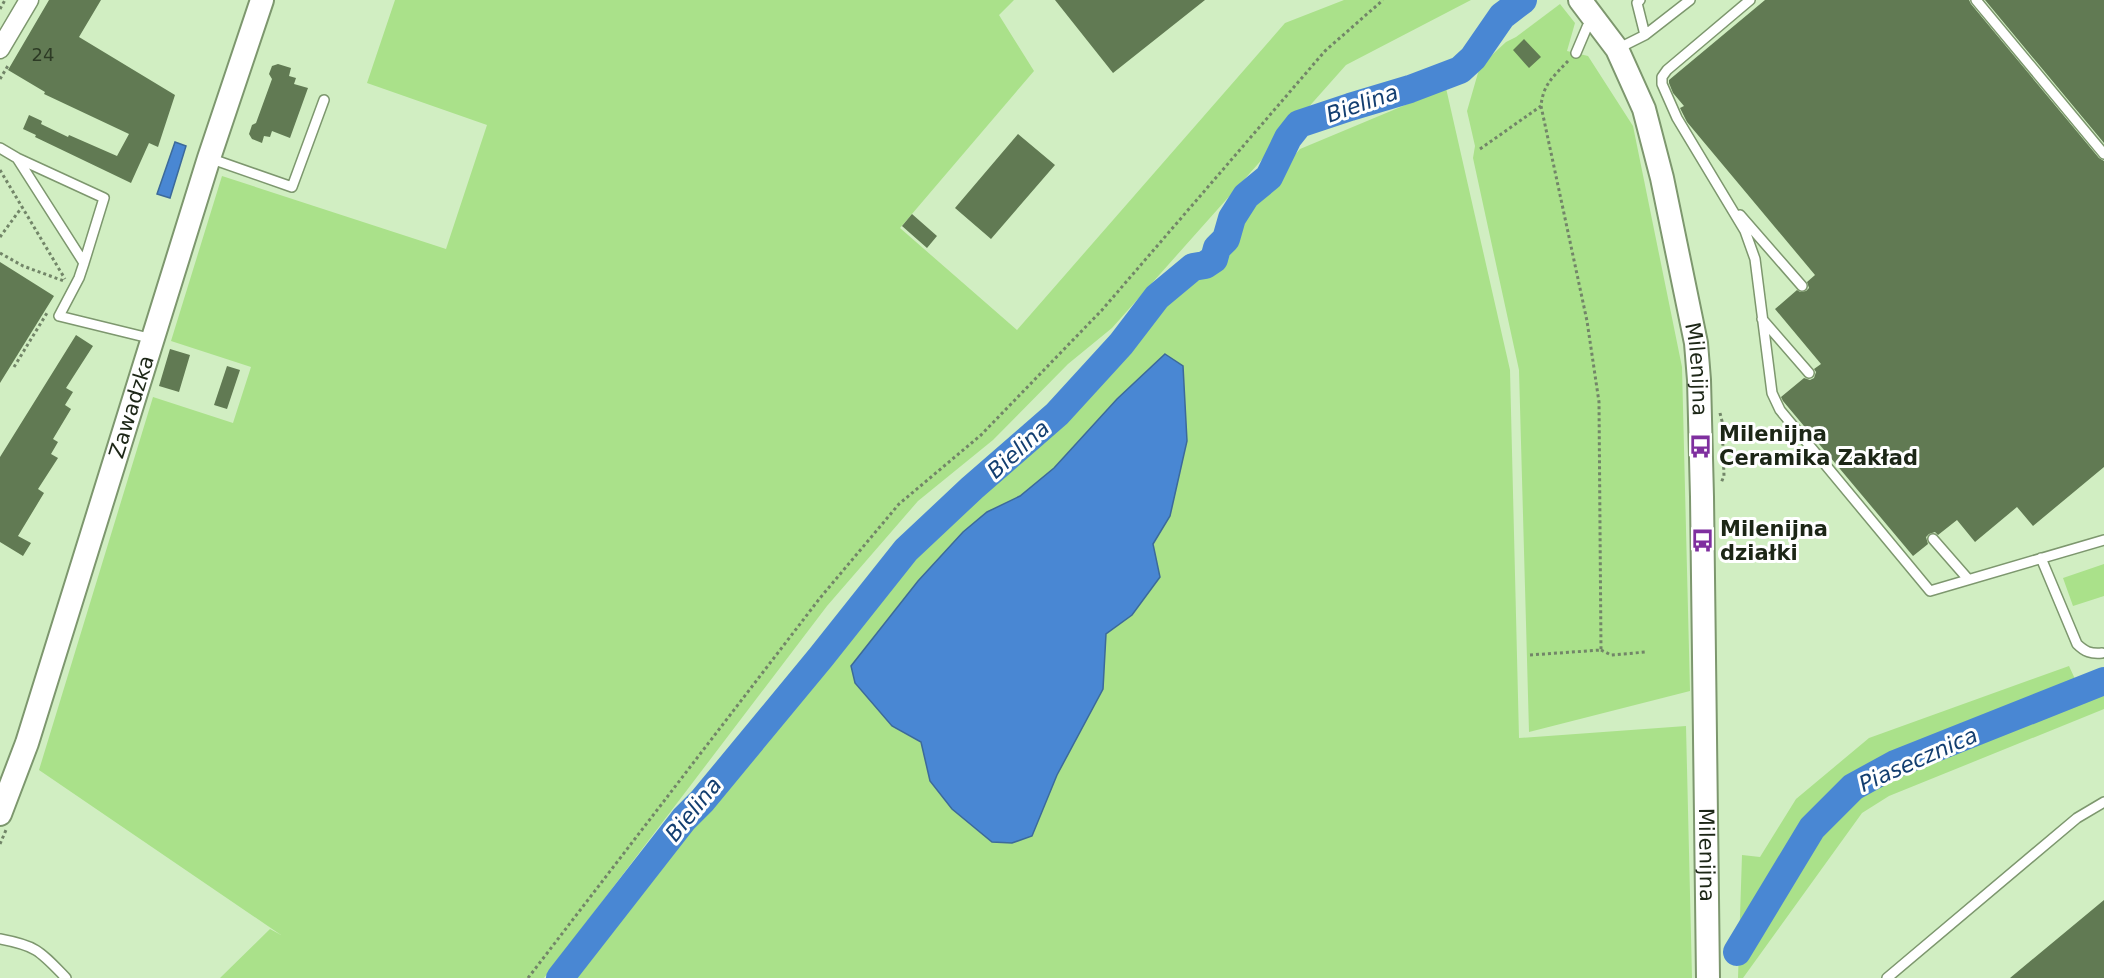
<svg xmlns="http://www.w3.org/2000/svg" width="2104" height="978" viewBox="0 0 2104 978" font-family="'DejaVu Sans',sans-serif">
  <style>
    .green { fill: #aae18a }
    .water { fill: #4987d3; stroke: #3c6a9a; stroke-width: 1.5 }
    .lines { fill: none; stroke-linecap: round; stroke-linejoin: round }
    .river { stroke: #4987d3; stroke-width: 28 }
    .building { fill: #617a53 }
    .service-casing { stroke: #7d976e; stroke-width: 12 }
    .minor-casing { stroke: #7d976e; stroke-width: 21 }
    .tertiary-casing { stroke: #7d976e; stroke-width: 26 }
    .path { stroke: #728568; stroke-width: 3; stroke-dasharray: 3 3; stroke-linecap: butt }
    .service { stroke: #fff; stroke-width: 9 }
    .minor { stroke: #fff; stroke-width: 18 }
    .tertiary { stroke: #fff; stroke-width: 22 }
    .labels { text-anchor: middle; stroke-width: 6; stroke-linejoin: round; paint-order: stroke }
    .number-label { font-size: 18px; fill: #2d3b25 }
    .street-label { font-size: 21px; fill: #1c2616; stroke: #fff }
    .poi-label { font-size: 21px; font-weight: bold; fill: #1c2616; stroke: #fff; text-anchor: start }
    .water-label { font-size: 22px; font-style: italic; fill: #133e70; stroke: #fff }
  </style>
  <rect width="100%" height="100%" fill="#d1eec2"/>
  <!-- green -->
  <path class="green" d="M395 0H1014L999 15 1034 71 900 228 1017 330 1285 23 1344 0H1471L1346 65 1112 328 1068 364 993 440 918 501 827 606 544 978H220L270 929 281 935 39 770 153 397 233 423 251 367 171 341 222 176 446 249 487 125 367 83Z
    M1560 4 1575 23 1567 51 1588 56 1633 126 1682 367 1690 691 1529 732 1519 370 1473 158 1475 146 1467 111 1480 66 1506 42 1516 37Z
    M1446 88 1510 370 1519 738 1686 726 1692 978H563L686 821 911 554 1063 417 1300 149Z
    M2104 564V596L2073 606 2063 578Z
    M2069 666 2075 679 2104 668V709L1889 796 1862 813 1743 978H1738L1742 855 1760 857 1796 799 1869 738Z"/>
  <!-- water -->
  <path class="water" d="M175 142 186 146 170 198 157 194Z
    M1165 354 1183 366 1187 441 1170 516 1153 544 1160 577 1132 615 1106 634 1103 689 1057 775 1032 836 1012 843 992 842 952 809 930 781 921 742 892 726 855 683 851 666 918 581 963 532 987 512 1020 496 1054 468 1117 399Z"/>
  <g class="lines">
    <!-- river -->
    <path class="river" d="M1737 952 1812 828 1853 787 1895 764 2104 681
      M560 978 684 819 702 801 821 657 906 550 972 488 1057 414 1121 344 1157 297 1193 267 1205 265 1214 259 1217 248 1226 239 1232 218 1246 196 1269 177 1288 138 1299 124 1350 107 1410 89 1460 70 1473 58 1502 16 1523 0"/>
  </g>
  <!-- building -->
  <path class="building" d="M49 0H101L79 37 175 95 158 147 149 143 131 183 35 137 36 135 23 129 29 115 42 121 41 124 68 137 69 135 117 156 129 134 44 94 45 92 8 70Z
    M1055 0H1205L1113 73Z
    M1765 0H1969L1971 4 2099 158 2104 161V467L2033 526 2017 507 1975 542 1957 520 1938 535 1935 532 1929 534 1926 537 1928 544 1913 556 1783 401 1781 397 1804 378 1810 380 1814 378 1816 372 1814 369 1821 364 1775 309 1797 290 1800 292 1806 291 1809 288 1807 282 1815 275 1687 122 1680 108 1684 106 1673 93 1669 83V80Z
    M1985 0H2104V143Z
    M1524 39 1541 57 1529 68 1513 50Z
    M278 64 291 68 289 76 296 78 294 84 308 88 290 138 272 131 270 137 264 136 262 143 252 139 249 134 252 125 256 123 272 79 269 74 272 66Z
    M1018 134 1055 165 991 239 955 208Z
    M912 214 937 236 927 248 902 226Z
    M0 262 54 296 0 383Z
    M76 335 93 346 66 388 73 392 65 405 71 409 53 439 58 442 51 454 58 458 38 489 44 493 18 536 31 543 23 556 0 542V457Z
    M170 349 190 355 179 392 159 386Z
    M227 366 240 370 227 409 214 405Z
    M2104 900V978H2010Z"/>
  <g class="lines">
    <defs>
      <path id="service" d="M1640 0 1637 3 1645 35
        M1750 0 1667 70 1662 77V84L1677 118 1745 231 1755 259 1772 393 1780 410 1930 591 2104 540
        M1976 0 2104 154
        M1617 49 1645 35 1690 0
        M1576 53 1587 27 1593 20
        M0 148 17 158 84 263 79 278 59 316 153 339
        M17 158 104 198 84 263
        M209 158 292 187 324 100
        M1740 215 1802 286
        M1762 319 1809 373
        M1933 539 1968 579
        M2041 558 2077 644C2085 652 2091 654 2102 653
        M0 939C37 946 40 951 66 978
        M1887 978 2077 818 2104 802"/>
      <path id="minor" d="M0 49 29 0"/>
      <g id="tertiary">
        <path id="s1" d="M1580 0 1617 49 1644 109 1662 178 1696 343 1699 380 1702 497 1708 978"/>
        <path id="s2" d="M0 814 27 743 209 158 262 0"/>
      </g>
    </defs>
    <!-- service casing -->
    <use href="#service" class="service-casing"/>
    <!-- minor casing -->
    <use href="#minor" class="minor-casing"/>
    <!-- tertiary casing -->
    <use href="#tertiary" class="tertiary-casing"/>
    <!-- path -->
    <path class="path" d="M0 9 5 0
      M0 79 9 64
      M1480 149 1541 106
      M0 170 65 279
      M0 237 22 207
      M0 253 23 266 64 281
      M14 367 47 313
      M1720 413 1722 421 1724 476 1721 483
      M1601 650 1611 655 1646 652
      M1530 655 1601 650 1599 402 1587 321 1541 106C1543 84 1554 76 1568 61
      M0 844 6 830
      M528 978 820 598 899 504 981 435 1102 310 1325 51 1383 0"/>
    <!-- service -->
    <use href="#service" class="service"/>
    <!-- minor -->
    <use href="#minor" class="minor"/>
    <!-- tertiary -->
    <use href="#tertiary" class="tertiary"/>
  </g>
  <!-- icons -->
  <defs>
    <symbol id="bus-bare" viewBox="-9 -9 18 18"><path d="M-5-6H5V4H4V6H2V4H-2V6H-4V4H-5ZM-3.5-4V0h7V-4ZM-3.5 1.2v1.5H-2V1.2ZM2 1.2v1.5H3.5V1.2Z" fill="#7f2f9f" stroke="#fff" stroke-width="2.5" paint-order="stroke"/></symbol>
  </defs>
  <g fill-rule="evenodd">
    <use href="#bus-bare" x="1684" y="430" width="33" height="33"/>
    <use href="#bus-bare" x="1686" y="524" width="33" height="33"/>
  </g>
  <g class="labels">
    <!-- number labels -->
    <g class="number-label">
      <text x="43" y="61">24</text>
    </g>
    <!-- street labels -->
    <g class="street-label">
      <text dy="7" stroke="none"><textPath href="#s1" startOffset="393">Milenijna</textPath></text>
      <text dy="7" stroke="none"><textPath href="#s2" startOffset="428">Zawadzka</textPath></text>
      <text dy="7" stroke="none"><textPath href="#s1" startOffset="879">Milenijna</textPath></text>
    </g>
    <!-- poi labels -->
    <g class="poi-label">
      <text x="1719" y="441">Milenijna<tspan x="1719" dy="24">Ceramika Zakład</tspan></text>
      <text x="1720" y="536">Milenijna<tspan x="1720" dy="24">działki</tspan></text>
    </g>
    <!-- water labels -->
    <g class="water-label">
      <text transform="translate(1362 103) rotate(-19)" y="8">Bielina</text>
      <text transform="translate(1018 449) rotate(-42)" y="8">Bielina</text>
      <text transform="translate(1918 759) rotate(-24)" y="8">Piasecznica</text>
      <text transform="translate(693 809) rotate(-51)" y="8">Bielina</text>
    </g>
  </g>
</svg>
